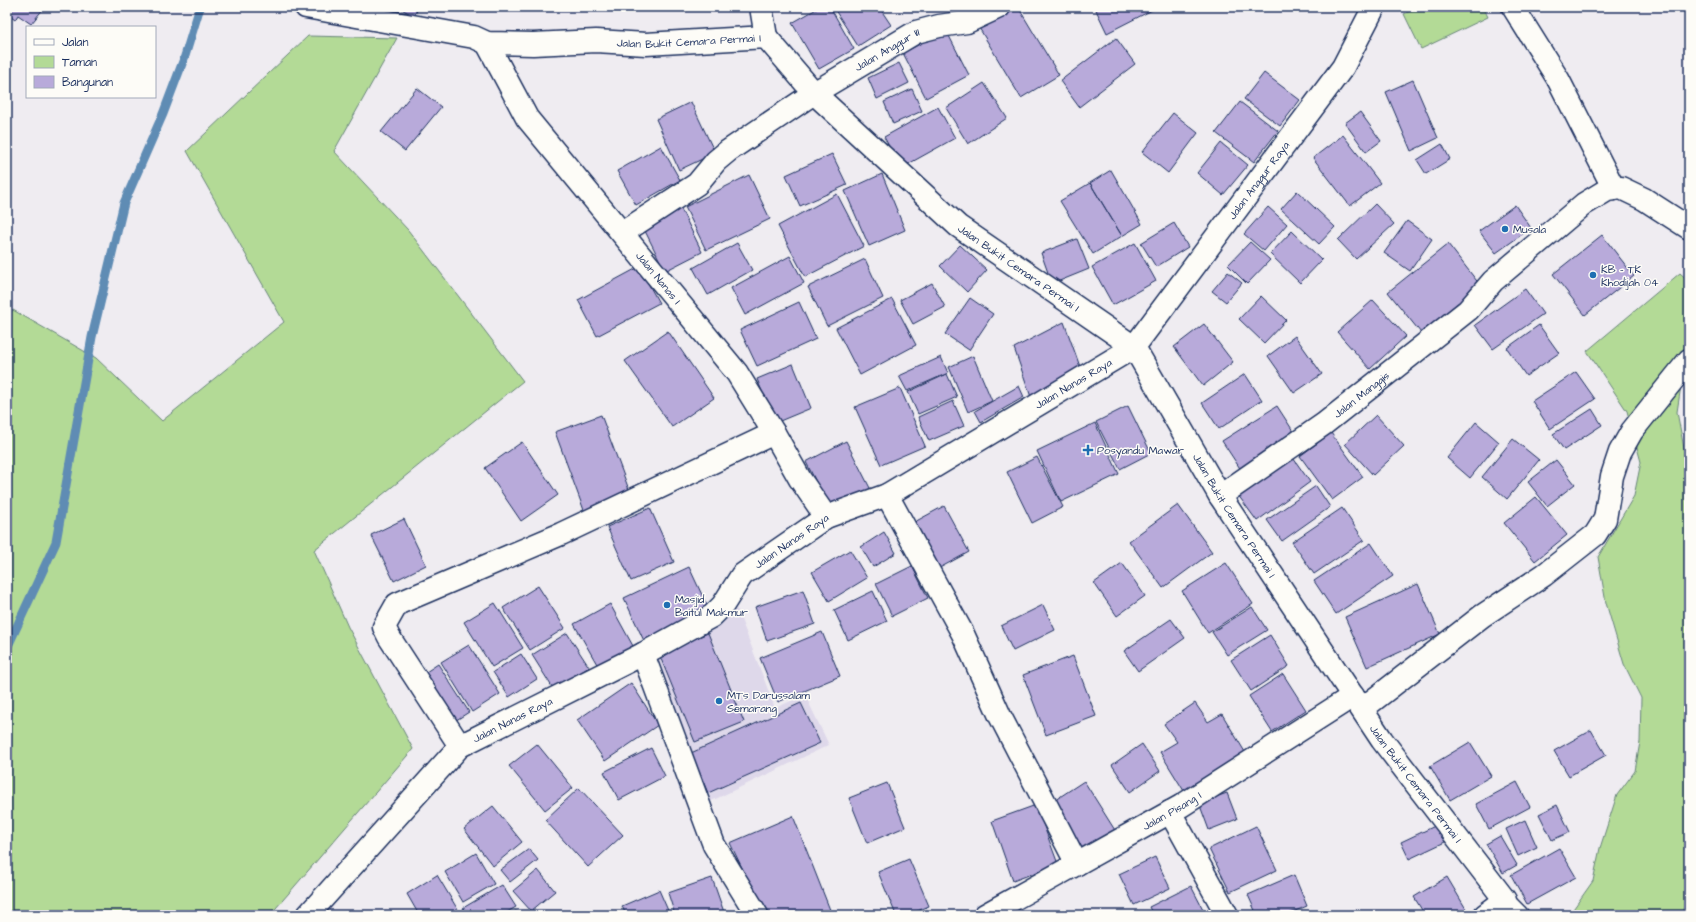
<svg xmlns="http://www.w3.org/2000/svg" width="1696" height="922" viewBox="0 0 1696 922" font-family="'Architects Daughter',sans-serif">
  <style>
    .built { fill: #ded8ea }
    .green { fill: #b3da96; stroke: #67847a }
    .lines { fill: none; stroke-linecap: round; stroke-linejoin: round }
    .stream { stroke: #5f8cb4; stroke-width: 9 }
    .building { fill: #b8aada; stroke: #1b2f5e }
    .lane-casing { stroke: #1b2f5e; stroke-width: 20 }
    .street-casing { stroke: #1b2f5e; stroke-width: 25 }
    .lane { stroke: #fdfcf7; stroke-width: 17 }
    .street { stroke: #fdfcf7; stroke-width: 22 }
    .poi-dot { fill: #1f6fb2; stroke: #fdfcf7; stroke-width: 1.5 }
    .labels { text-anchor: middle; stroke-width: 3; stroke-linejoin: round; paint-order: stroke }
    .street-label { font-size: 11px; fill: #1b2f5e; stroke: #fdfcf7 }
    .poi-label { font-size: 11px; fill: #1b2f5e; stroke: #fdfcf7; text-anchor: start }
  </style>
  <rect width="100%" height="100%" fill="#efecf1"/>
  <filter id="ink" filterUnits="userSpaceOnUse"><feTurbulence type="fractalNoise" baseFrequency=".025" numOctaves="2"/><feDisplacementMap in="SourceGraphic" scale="8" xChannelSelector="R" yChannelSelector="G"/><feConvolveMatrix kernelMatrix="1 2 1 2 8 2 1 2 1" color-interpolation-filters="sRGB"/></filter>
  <g filter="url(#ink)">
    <!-- built -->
    <path class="built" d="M737 609 775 708 805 695 829 745 707 803 647 654Z"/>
    <!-- green -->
    <path class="green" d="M1418 7H1483L1488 17 1421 49 1404 14Z
      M308 36 397 38 334 151 408 230 523 381 314 550 348 627 413 749 270 915H7V317L13 310 96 358 162 421 284 322 187 151Z
      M1680 273 1689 281V333L1677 412 1687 464 1689 465V902L1678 915H1569L1593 881 1600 848 1617 795 1635 771 1640 742 1641 698 1624 664 1606 603 1598 557 1634 496 1641 462 1627 411 1587 351Z"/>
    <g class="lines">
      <!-- stream -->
      <path class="stream" d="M7 648 56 542 92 337 124 203 163 114 185 56 200 7"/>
    </g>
    <!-- building -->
    <path class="building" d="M7 7H43L44 8 31 24 18 15 15 20 7 14Z
      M398 7H419L414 16Z
      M820 7H830L854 49 819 69 792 23Z
      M833 7H879L891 25 858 46Z
      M951 7H979L956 18Z
      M1009 7H1018L1059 75 1021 98 978 26Z
      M1101 7H1158L1107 33 1096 10Z
      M946 30 969 75 926 98 903 53Z
      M1116 38 1135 64 1079 107 1060 81Z
      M899 63 909 83 877 99 868 78Z
      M1264 73 1300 100 1280 126 1244 99Z
      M1413 80 1438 138 1411 151 1386 92Z
      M984 83 1007 118 968 144 946 108Z
      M417 88 441 107 405 151 381 132Z
      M912 89 922 111 893 124 884 102Z
      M691 102 715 153 679 170 656 119Z
      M1240 102 1278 131 1254 162 1216 133Z
      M938 107 955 138 901 168 884 137Z
      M1360 112 1381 141 1366 152 1345 123Z
      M1173 113 1198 133 1168 173 1142 152Z
      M1343 135 1380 183 1350 206 1313 158Z
      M1221 143 1248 165 1223 195 1197 173Z
      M1442 144 1450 159 1426 174 1417 160Z
      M661 146 680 180 636 205 617 171Z
      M832 154 847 185 800 206 786 175Z
      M1111 170 1142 224 1122 236 1090 183Z
      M882 174 905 230 869 246 845 191Z
      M749 175 770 219 706 250 685 207Z
      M1090 183 1122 236 1093 254 1060 201Z
      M1297 191 1335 227 1319 244 1281 209Z
      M837 194 864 246 805 277 778 226Z
      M1375 204 1394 224 1356 259 1338 240Z
      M1515 205 1531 228 1496 253 1479 231Z
      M680 207 702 252 665 271 642 225Z
      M1268 207 1287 224 1264 251 1244 234Z
      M1407 221 1432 239 1410 271 1384 253Z
      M1174 223 1188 247 1156 267 1141 243Z
      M1292 231 1322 260 1300 283 1270 254Z
      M1602 235 1634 276 1585 315 1553 274Z
      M1077 239 1089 269 1052 284 1041 253Z
      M1250 242 1270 260 1247 284 1228 265Z
      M737 243 752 270 708 295 693 268Z
      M1135 243 1156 281 1113 305 1092 267Z
      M1448 244 1480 285 1421 333 1388 292Z
      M960 245 987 270 967 292 940 266Z
      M790 256 804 283 745 315 731 288Z
      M865 259 883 298 827 326 808 287Z
      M639 267 659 303 597 336 578 300Z
      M1228 272 1242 283 1226 302 1212 291Z
      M932 283 945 307 913 324 900 300Z
      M1525 289 1543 314 1493 349 1475 325Z
      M1261 296 1286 320 1264 343 1239 319Z
      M970 298 993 314 969 350 945 334Z
      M892 299 916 345 860 375 836 328Z
      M1373 300 1406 336 1370 369 1337 332Z
      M799 302 816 339 757 366 740 330Z
      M1064 322 1083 375 1032 400 1014 348Z
      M1204 324 1233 362 1203 386 1174 347Z
      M1539 325 1559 353 1526 376 1507 348Z
      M668 331 714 398 672 427 625 361Z
      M1295 336 1322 374 1294 393 1268 356Z
      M973 356 992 401 968 412 949 367Z
      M941 357 948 373 907 391 899 376Z
      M793 364 811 408 775 423 757 379Z
      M1576 372 1595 399 1550 429 1532 401Z
      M947 374 957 397 918 414 908 392Z
      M1245 374 1262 400 1219 429 1202 403Z
      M1019 386 1024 397 981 422 975 411Z
      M900 388 925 446 881 465 855 407Z
      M953 401 964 426 929 441 918 417Z
      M1128 406 1151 453 1120 469 1096 422Z
      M1277 406 1297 437 1243 473 1222 441Z
      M1592 409 1602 425 1564 450 1553 434Z
      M601 415 631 495 585 513 555 432Z
      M1376 415 1404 446 1373 475 1345 444Z
      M1476 422 1499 442 1470 478 1447 458Z
      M1095 423 1119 474 1061 502 1037 451Z
      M1331 433 1363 477 1332 500 1300 456Z
      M1513 439 1539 460 1507 499 1482 477Z
      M846 441 871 490 831 511 806 462Z
      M522 442 558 495 521 521 485 468Z
      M1291 455 1310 482 1257 521 1238 495Z
      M1037 457 1063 507 1032 523 1007 472Z
      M1556 460 1575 484 1547 506 1528 482Z
      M1316 486 1330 507 1282 541 1267 520Z
      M1536 497 1567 535 1535 561 1504 523Z
      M1178 505 1212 552 1163 588 1129 541Z
      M944 506 969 552 934 571 909 525Z
      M650 508 674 562 631 581 607 527Z
      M1342 508 1364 540 1314 574 1292 542Z
      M404 519 426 565 394 581 371 535Z
      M884 532 896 553 873 567 861 547Z
      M1371 543 1393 576 1336 614 1314 581Z
      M850 550 867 578 829 601 812 572Z
      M1122 563 1145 596 1117 616 1094 583Z
      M1226 563 1253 604 1208 633 1182 591Z
      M912 566 928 598 892 616 876 584Z
      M689 567 710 612 645 643 624 598Z
      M1418 584 1440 634 1367 667 1345 617Z
      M538 586 565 628 530 650 503 608Z
      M803 590 815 624 767 641 755 607Z
      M873 591 887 621 848 640 834 610Z
      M495 603 523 648 492 667 464 622Z
      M610 604 633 646 598 666 574 624Z
      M1043 605 1055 630 1013 651 1001 626Z
      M1252 607 1267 630 1227 655 1212 632Z
      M1171 619 1185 638 1138 671 1124 651Z
      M822 632 840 676 778 702 760 658Z
      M567 633 589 667 554 690 532 655Z
      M708 633 744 722 695 742 659 654Z
      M1270 635 1289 666 1251 691 1231 660Z
      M469 645 500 694 472 712 441 662Z
      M521 654 537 679 509 697 493 672Z
      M1073 656 1096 716 1046 735 1023 675Z
      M438 664 469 712 450 724 420 676Z
      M1283 674 1306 710 1272 732 1249 696Z
      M631 683 658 725 605 761 577 720Z
      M801 703 820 743 708 793 691 753Z
      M1195 703 1208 722 1222 714 1245 752 1184 791 1160 752 1177 742 1164 724Z
      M1591 730 1606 755 1569 776 1554 751Z
      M1470 742 1491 776 1450 800 1430 766Z
      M537 744 573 788 545 810 509 766Z
      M1142 744 1160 771 1130 792 1112 765Z
      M651 748 665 776 619 800 604 772Z
      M1084 781 1118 835 1083 858 1049 804Z
      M1517 782 1530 807 1489 829 1476 804Z
      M887 783 905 827 867 843 849 798Z
      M579 788 623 835 588 867 545 820Z
      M1227 793 1237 819 1209 830 1199 803Z
      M1036 805 1058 864 1013 881 992 821Z
      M1557 805 1570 832 1552 840 1539 814Z
      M493 806 522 842 493 866 464 829Z
      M793 816 832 915H765L730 843Z
      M1525 820 1537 847 1518 856 1506 829Z
      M1437 825 1445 842 1409 859 1401 842Z
      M1256 826 1277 870 1230 892 1209 849Z
      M1500 836 1517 865 1503 873 1486 844Z
      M1559 848 1576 877 1527 904 1511 875Z
      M529 849 538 860 510 882 500 870Z
      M476 853 494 884 463 902 445 872Z
      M1155 857 1170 888 1134 905 1119 874Z
      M909 859 929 906 908 915H896L878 872Z
      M538 870 555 891 531 911 513 891Z
      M437 875 461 915H419L407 894Z
      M1294 875 1307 906 1286 915H1257L1248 895Z
      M1447 877 1469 914 1466 915H1425L1414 897Z
      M712 878 725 915H675L668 893Z
      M502 885 516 907 502 915H467L463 908Z
      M1191 886 1206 915H1153L1149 907Z
      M659 890 670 915H626L622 906Z
      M516 911 520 915H511Z"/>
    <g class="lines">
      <defs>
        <path id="lane" d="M1505 900 1520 915"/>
        <g id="street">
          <path id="s1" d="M306 7 474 37 487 43 533 44 596 41 646 44 766 37 814 93 958 226 1134 347 1220 496 1382 740 1505 900 1485 915"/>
          <path d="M761 7 766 37"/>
          <path d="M1513 7 1558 79 1614 189"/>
          <path id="s2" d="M487 43 527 118 737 373 774 433 800 479 826 517"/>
          <path id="s3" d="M622 233 697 184 716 161 728 151 814 93 916 32 939 26 967 22 999 7"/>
          <path d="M887 495 963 634 1000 716 1077 864"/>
          <path id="s4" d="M1220 496 1324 424 1468 310 1493 281 1584 204 1607 190 1621 188 1644 199 1689 228"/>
          <path d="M643 654 714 845 757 915"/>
          <path d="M1362 709 1482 616 1544 575 1595 535 1605 519 1612 476 1620 452 1632 431 1689 360"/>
          <path d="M460 746 389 637 384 627 397 604 561 534 774 433"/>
          <path d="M1170 812 1227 915"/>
          <path id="s5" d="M308 915 460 746 643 654 712 616 723 605 742 575 826 517 887 495 1134 347 1343 67 1374 7"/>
          <path id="s6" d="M985 915 1181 806 1353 696"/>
        </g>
      </defs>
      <!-- lane casing -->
      <use href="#lane" class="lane-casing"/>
      <!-- street casing -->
      <use href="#street" class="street-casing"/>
      <!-- lane -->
      <use href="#lane" class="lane"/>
      <!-- street -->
      <use href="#street" class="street"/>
    </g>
  </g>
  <!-- markers -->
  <g class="poi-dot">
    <circle cx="1505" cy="229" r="4"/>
    <circle cx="1593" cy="275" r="4"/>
    <path d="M1086 444h4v4h4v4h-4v4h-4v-4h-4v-4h4z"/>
    <circle cx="667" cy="605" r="4"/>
    <circle cx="719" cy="701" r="4"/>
  </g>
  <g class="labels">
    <!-- street labels -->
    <g class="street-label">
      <text dy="4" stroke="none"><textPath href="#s1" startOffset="387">Jalan Bukit Cemara Permai I</textPath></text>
      <text dy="4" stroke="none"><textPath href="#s3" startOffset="324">Jalan Anggur III</textPath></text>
      <text dy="4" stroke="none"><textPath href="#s5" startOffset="1225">Jalan Anggur Raya</textPath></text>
      <text dy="4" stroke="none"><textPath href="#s1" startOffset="808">Jalan Bukit Cemara Permai I</textPath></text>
      <text dy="4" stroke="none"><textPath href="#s2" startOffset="292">Jalan Nanas I</textPath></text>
      <text dy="4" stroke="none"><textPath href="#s5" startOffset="946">Jalan Nanas Raya</textPath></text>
      <text dy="4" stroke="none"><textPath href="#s4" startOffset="174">Jalan Manggis</textPath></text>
      <text dy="4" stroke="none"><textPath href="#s1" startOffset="1144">Jalan Bukit Cemara Permai I</textPath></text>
      <text dy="4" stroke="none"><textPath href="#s5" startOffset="622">Jalan Nanas Raya</textPath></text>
      <text dy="4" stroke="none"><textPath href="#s5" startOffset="286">Jalan Nanas Raya</textPath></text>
      <text dy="4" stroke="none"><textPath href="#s1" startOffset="1468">Jalan Bukit Cemara Permai I</textPath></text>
      <text dy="4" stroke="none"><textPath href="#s6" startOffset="214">Jalan Pisang I</textPath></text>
    </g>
    <!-- poi labels -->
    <g class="poi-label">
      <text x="1513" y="233">Musala</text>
      <text x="1601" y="273">KB - TK<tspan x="1601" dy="13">Khodijah 04</tspan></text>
      <text x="1097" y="454">Posyandu Mawar</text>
      <text x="675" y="603">Masjid<tspan x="675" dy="13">Baitul Makmur</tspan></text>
      <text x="727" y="699">MTs Darussalam<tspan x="727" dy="13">Semarang</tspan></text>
    </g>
  </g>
  <!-- margin -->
  <rect width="1696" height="922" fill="none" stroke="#fdfcf7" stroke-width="24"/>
  <rect x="12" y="12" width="1672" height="898" fill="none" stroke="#1b2f5e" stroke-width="1.5" filter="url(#ink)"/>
  <!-- legend -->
  <rect x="26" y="26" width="130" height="72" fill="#fdfcf7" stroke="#a3aaba"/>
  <rect x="34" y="39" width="20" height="6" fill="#fdfcf7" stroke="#a3aaba"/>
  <text x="62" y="46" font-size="12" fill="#1b2f5e">Jalan</text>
  <rect x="34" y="56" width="20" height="12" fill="#b3da96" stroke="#a3aaba"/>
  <text x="62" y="66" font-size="12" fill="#1b2f5e">Taman</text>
  <rect x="34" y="76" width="20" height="12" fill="#b8aada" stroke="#a3aaba"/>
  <text x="62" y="86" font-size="12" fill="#1b2f5e">Bangunan</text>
</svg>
